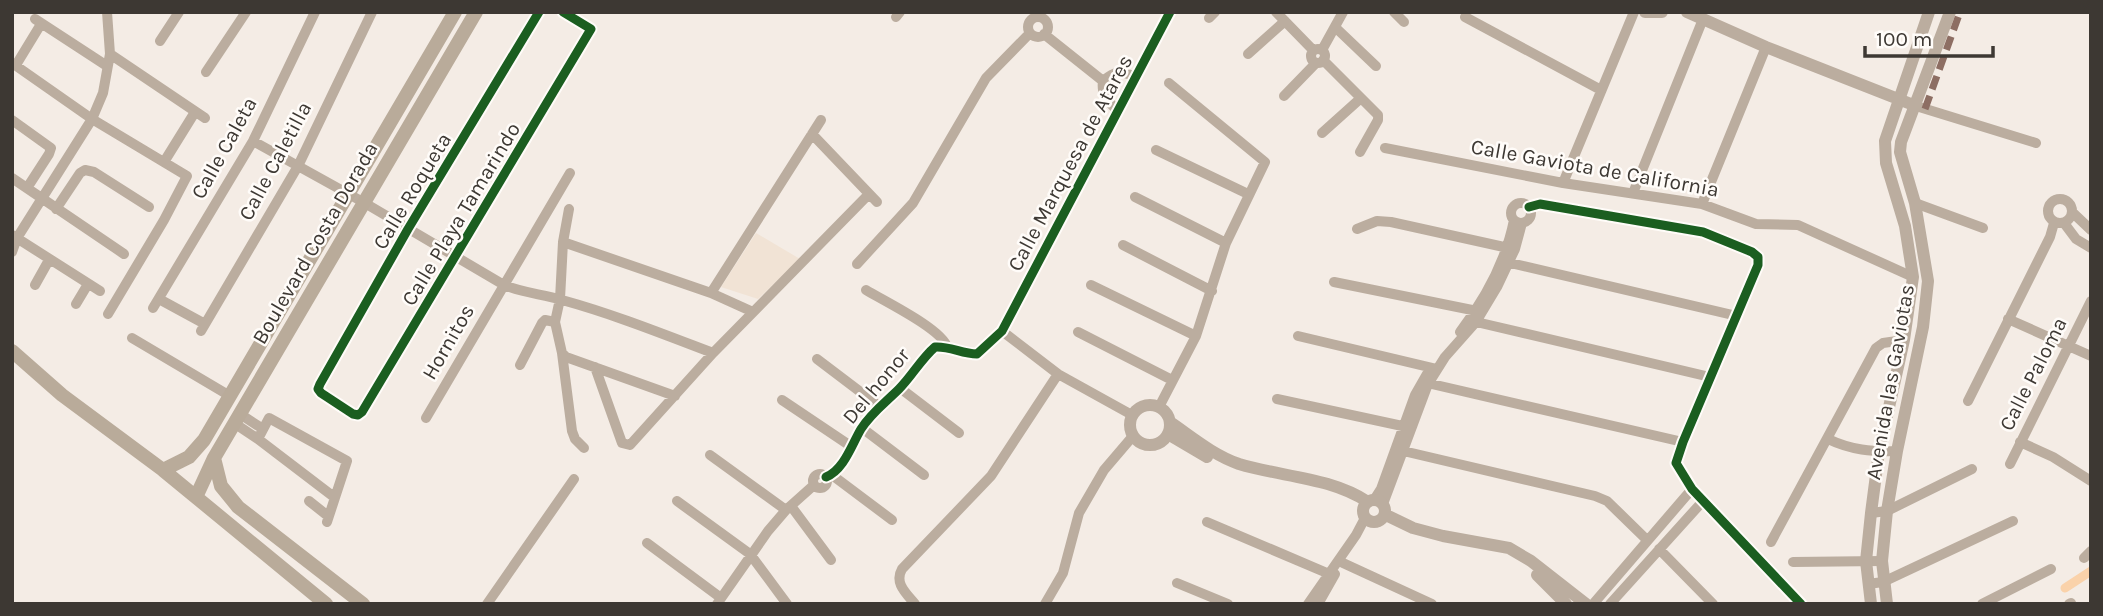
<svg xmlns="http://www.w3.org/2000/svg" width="2103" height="616" viewBox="0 0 2103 616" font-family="Karla,sans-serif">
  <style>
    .built { fill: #f1e3d5 }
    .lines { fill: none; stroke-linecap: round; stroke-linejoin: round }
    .canal { stroke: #fad2aa; stroke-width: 9 }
    .minor { stroke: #bbad9f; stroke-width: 10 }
    .tertiary { stroke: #bbad9f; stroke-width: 12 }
    .secondary { stroke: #b9ab9a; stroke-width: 14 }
    .quiet { stroke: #8d6e63; stroke-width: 7; stroke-dasharray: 14 7; stroke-linecap: butt }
    .cycleway-casing { stroke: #fffcf9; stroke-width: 13 }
    .cycleway { stroke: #1b5e20; stroke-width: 9 }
    .labels { text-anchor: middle; stroke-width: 5; stroke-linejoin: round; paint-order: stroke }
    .street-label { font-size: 21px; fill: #3d3833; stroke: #fffcf9 }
  </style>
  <rect width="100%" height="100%" fill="#f4ece5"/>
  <!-- built -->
  <path class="built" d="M756 233 800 259 758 299 721 287Z"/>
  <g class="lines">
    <!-- canal -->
    <path class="canal" d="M2065 588 2091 571"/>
    <!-- minor -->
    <path class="minor" d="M539 12 408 229 320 384 318 389 321 393 353 414 358 415 362 412 591 29 563 12
      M1276 12 1313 50
      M1394 12 1404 22
      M896 17 900 12
      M1465 17 1601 90
      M1028 27a10 10 0 1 1 20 0a10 10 0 1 1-20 0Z
      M1209 18 1215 12
      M35 19 107 66
      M1336 28 1376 66
      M1044 34 1103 81
      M160 41 179 12
      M1311 56a7 7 0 1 1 14 0a7 7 0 1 1-14 0Z
      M1322 50 1343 12
      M110 54 205 118
      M1248 54 1285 21
      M1323 60 1378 115V120L1360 152
      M12 63 92 119 187 176 164 220 108 314
      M16 65 41 24
      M206 72 246 12
      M1284 96 1316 63
      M1916 106 2036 143
      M1118 111C1108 101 1101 96 1103 81 1115 70 1121 71 1136 77
      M12 120 51 148 49 154 27 188
      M1322 133 1361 98
      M812 134 877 202
      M253 141 363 202 504 285C523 293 542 294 562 300 613 314 663 334 713 353
      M1385 148 1563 183 1702 204 1756 224 1798 225 1913 277
      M1156 150 1248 194
      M164 162 195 112
      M12 178 124 254
      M1563 183 1634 12
      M1633 193 1703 19
      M1135 197 1226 243
      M2048 211a12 12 0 1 1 24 0a12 12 0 1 1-24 0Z
      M1915 203 1983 228
      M1511 213a10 10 0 1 1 20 0a10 10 0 1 1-20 0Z
      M1702 204 1766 47
      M1529 207 1540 204 1703 232 1752 252 1758 257V265L1683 442 1676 463 1692 489 1801 604
      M56 209 80 173 85 170 94 172 149 207
      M569 209 563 242 560 299 555 322 562 353 572 431 575 439 584 448
      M2072 212 2091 230
      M2064 223 2076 239 2091 248
      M1357 229 1377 221 1391 222 1513 249
      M12 235 100 291
      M563 242 711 293 753 312
      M1123 245 1212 291
      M12 252 17 238 92 119 103 93 110 54 107 12
      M1506 262 1737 316
      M857 264 913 203 986 78 1030 33
      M1334 282 1477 311
      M35 285 49 260
      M1091 285 1196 336
      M866 290C884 301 942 329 947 347
      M711 293 821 120
      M159 299 205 324
      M76 304 88 284
      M153 308 253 141 315 12
      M2008 319 2091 356
      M1472 321 1710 377
      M201 331 298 166 372 12
      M1002 331 1058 374 1132 415
      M1078 332 1172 380
      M1460 332C1485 299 1506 261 1514 220
      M1298 336 1437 369
      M132 338 230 396
      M562 353 566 357 675 396
      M817 359 879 406
      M520 365 542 323 545 320 555 322
      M595 367 622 443 630 445 713 353 869 194
      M1423 382 1683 442
      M900 388 959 433
      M1277 399 1407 427
      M782 400 852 447
      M1968 401 2050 237 2054 223
      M1159 407 1196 336 1226 243 1265 162 1169 83
      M240 414 263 429
      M426 418 570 173
      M234 423 258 439 334 497
      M862 428 924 475
      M258 439 269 418 347 461 327 522
      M1828 439C1851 450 1872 452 1897 451
      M2020 442 2053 457 2091 481
      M1399 450 1595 496 1607 501 1647 540
      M710 455 786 510
      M2010 464 2091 301
      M813 481a7 7 0 1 1 14 0a7 7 0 1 1-14 0Z
      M832 475 892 520
      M826 477C844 470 852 444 861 429 871 413 886 402 899 389 912 376 921 359 935 347 950 346 962 354 977 354L1002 331 1170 12
      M1374 500 1381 489 1415 395 1427 374
      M309 501 328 516
      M677 501 750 554 787 604
      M1383 504 1428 384 1445 357 1476 322 1497 287 1515 249 1522 223
      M791 506 831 560
      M1871 513 1887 511 1972 469
      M1207 522 1334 576
      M1771 542 1876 348 1883 343 1904 340
      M647 543 721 598
      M1659 549 1713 604
      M2084 558 2091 551
      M1793 562 1882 561
      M1343 563 1432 604
      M1177 583 1228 604
      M1868 584 1883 582 2013 521
      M1594 603 1692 489
      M487 604 574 479
      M717 604 768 531 786 510 814 485
      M915 604C906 593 894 583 902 569L991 476 1058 374
      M1045 604 1063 573 1079 513 1104 470 1133 436
      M1308 604 1356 535 1365 518
      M1318 604 1335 574
      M1610 604 1703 501
      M1982 604 2051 569
      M2069 604 2071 603"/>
    <!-- tertiary -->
    <path class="tertiary" d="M1645 12H1662
      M1687 12 1766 47 1916 106
      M1130 425a20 20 0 1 1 40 0a20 20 0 1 1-40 0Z
      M1170 422C1192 437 1213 455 1239 464 1282 477 1330 477 1368 502
      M1168 434 1207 457
      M1363 511a11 11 0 1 1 22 0a11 11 0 1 1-22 0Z
      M1386 515 1413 528 1443 536 1509 548 1531 561 1586 604
      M1537 575 1566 604
      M1871 604 1866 561 1871 513 1879 452 1904 340 1913 277 1905 226 1886 163 1885 141 1929 12
      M1887 604 1882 561 1887 511 1897 451 1923 327 1928 281 1915 203 1900 152 1901 142 1950 12"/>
    <!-- secondary -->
    <path class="secondary" d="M12 351 62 395 163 470 326 604
      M214 458 221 486 238 507 363 604
      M163 470 189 457 204 440 455 12
      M196 497 214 458 476 12"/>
    <!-- quiet -->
    <path class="quiet" d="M1925 109 1960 12"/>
    <defs>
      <path id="cycleway" d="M539 12 408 229 320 384 318 389 321 393 353 414 358 415 362 412 591 29 563 12
        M1529 207 1540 204 1703 232 1752 252 1758 257V265L1683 442 1676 463 1692 489 1801 604
        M826 477C844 470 852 444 861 429 871 413 886 402 899 389 912 376 921 359 935 347 950 346 962 354 977 354L1002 331 1170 12"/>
    </defs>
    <!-- cycleway casing -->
    <use href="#cycleway" class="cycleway-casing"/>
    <!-- cycleway -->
    <use href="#cycleway" class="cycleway"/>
  </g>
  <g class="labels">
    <!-- street labels -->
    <g class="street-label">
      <text transform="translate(224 148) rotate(-61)" y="7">Calle Caleta</text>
      <text transform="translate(275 161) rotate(-62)" y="7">Calle Caletilla</text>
      <text transform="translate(1070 163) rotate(-62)" y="7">Calle Marquesa de Atares</text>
      <text transform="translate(1595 168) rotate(10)" y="7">Calle Gaviota de California</text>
      <text transform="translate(412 191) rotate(-59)" y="7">Calle Roqueta</text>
      <text transform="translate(461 214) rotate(-59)" y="7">Calle Playa Tamarindo</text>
      <text transform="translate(315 243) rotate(-60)" y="7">Boulevard Costa Dorada</text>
      <text transform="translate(448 342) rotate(-60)" y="7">Hornitos</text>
      <text transform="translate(2033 374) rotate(-63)" y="7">Calle Paloma</text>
      <text transform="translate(1890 382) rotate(-80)" y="7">Avenida las Gaviotas</text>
      <text transform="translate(876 386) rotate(-50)" y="7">Del honor</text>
    </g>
  </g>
  <!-- border -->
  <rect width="2103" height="616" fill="none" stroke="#3d3833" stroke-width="28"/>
  <!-- scale -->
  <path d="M1865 46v10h128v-10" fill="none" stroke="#3d3833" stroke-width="3.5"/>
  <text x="1876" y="46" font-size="21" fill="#3d3833" stroke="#fffcf9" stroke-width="5" paint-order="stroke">100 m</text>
</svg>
